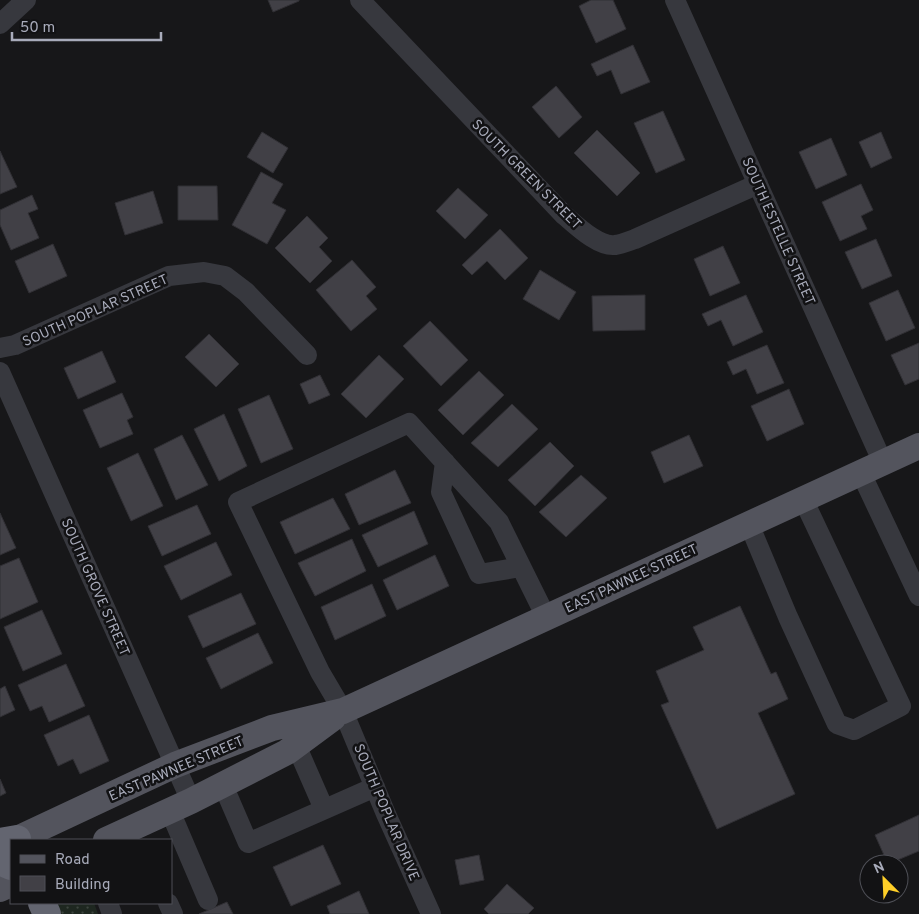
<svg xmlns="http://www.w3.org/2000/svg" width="919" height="914" viewBox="0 0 919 914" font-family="Overpass,sans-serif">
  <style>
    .green { fill: url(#green-dots) }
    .building { fill: #414046; stroke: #313035 }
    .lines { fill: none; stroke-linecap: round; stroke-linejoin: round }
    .minor { stroke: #37383e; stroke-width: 20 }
    .major { stroke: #53545d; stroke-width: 26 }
    .highway { stroke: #636570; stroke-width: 28 }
    .labels { text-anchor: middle; stroke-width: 5; stroke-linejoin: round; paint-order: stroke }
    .street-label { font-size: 14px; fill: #a8abba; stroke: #121214 }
  </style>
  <defs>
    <pattern id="green-dots" width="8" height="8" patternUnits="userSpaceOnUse" patternTransform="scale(1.25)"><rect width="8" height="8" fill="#1e2720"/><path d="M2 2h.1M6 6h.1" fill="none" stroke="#3c443e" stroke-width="1.8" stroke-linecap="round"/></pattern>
  </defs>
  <rect width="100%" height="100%" fill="#171719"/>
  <!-- green -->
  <path class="green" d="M55 903H94L98 914H56Z"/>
  <!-- building -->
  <path class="building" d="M268 0H299V1L273 12Z
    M591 0H613L626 29 596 43 579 6Z
    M633 45 650 82 621 94 611 70 597 76 591 64Z
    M556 86 582 117 559 138 532 107Z
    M663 111 685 160 656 173 634 123Z
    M597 130 640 173 617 196 574 153Z
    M262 132 288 148 273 173 247 157Z
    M881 132 892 158 871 168 859 142Z
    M831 138 847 175 816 189 799 152Z
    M0 151 17 187 0 194Z
    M261 172 283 184 272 203 286 210 267 244 232 225Z
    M861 184 873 210 861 216 867 229 840 241 822 202Z
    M178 186H217L218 220H178Z
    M458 188 488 215 465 239 436 211Z
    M153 191 163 223 125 235 115 203Z
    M32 195 38 209 28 213 39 238 11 250 0 225V210Z
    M307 216 328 238 319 247 332 261 310 283 275 248Z
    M500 229 528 258 505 280 487 261 472 275 462 265Z
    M876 239 892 276 862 289 845 252Z
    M53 244 67 276 29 293 15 261Z
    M723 246 740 283 710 296 694 259Z
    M352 260 376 287 366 296 377 309 351 331 316 290Z
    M540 270 576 292 559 320 523 299Z
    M898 290 915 328 886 341 869 303Z
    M645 295V330L593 331 592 296Z
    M746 295 763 332 733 346 721 320 708 326 702 314Z
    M430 321 468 360 441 386 403 346Z
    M209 334 239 364 216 387 185 357Z
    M919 343V379L905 385 891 355Z
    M767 345 784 383 757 394 746 369 733 375 727 362Z
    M102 351 116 382 78 399 64 368Z
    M379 355 404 379 366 418 341 394Z
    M479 371 504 395 463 435 438 410Z
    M320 375 330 395 309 404 300 384Z
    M789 389 804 424 767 441 751 406Z
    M122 393 133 417 127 420 133 434 100 448 83 410Z
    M269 395 293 449 261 463 238 409Z
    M512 404 538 429 498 467 471 443Z
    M224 414 247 466 219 481 194 429Z
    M182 435 208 485 176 500 154 449Z
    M689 435 703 466 664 483 651 452Z
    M550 442 574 466 535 506 508 480Z
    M138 453 163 506 131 521 107 468Z
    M395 470 411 503 359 525 345 494Z
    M581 475 607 498 566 537 539 512Z
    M333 498 350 529 295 554 280 522Z
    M197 505 211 534 162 556 148 526Z
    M414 511 428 544 378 567 362 535Z
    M0 513 16 548 0 555Z
    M352 539 366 571 315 596 298 563Z
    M216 542 232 575 181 600 164 566Z
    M435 555 449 586 397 610 383 580Z
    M19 558 38 602 0 619V566Z
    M372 584 386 616 335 640 321 607Z
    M241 593 256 624 203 648 188 616Z
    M740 606 771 674 776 672 788 699 758 713 795 794 717 829 661 705 669 702 656 671 704 650 693 627Z
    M42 610 62 654 23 671 4 627Z
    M258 633 273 663 221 689 206 658Z
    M66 664 85 706 49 722 42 706 30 711 18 685Z
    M5 686 15 710 0 717V689Z
    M89 715 109 761 80 774 73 759 58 766 44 735Z
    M0 779 6 793 0 796Z
    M919 815V851L888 864 875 835Z
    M323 845 341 884 291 906 273 867Z
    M479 855 484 880 460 885 455 860Z
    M507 884 534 908 528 914H489L484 909Z
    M359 891 369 914H330L327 906Z
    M227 902 233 914H199Z"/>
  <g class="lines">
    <!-- minor -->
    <path class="minor" d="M360 0 564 215C576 225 598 247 615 245 622 244 629 241 635 239L758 184
      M675 0 883 463
      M0 24 26 0
      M0 348 15 345 169 276 204 272 225 276 246 292 307 355
      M0 372 191 801
      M445 462 441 492 479 574 521 567
      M861 473 919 596
      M749 524 788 617 837 724 854 730 901 706 803 499
      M296 745 324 809
      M223 785 248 843 375 787
      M170 811 208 900
      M108 903 112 914
      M168 903 173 914
      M431 914 386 814 343 711 320 672 238 502 409 423 499 522 546 617"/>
    <!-- major -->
    <path class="major" d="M17 839 175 765 272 728 343 711 919 446
      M106 840 191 801 287 752 333 718
      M0 889 11 884"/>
    <!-- highway -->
    <path class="highway" d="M0 842 17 839
      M0 861 11 866
      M42 903 47 914"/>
  </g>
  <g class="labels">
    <!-- street labels -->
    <g class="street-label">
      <text transform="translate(527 174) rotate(45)" y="5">SOUTH GREEN STREET</text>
      <text transform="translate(779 231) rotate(66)" y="5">SOUTH ESTELLE STREET</text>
      <text transform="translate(95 310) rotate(-24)" y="5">SOUTH POPLAR STREET</text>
      <text transform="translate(631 578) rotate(-25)" y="5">EAST PAWNEE STREET</text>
      <text transform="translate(96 587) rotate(66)" y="5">SOUTH GROVE STREET</text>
      <text transform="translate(176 768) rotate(-23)" y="5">EAST PAWNEE STREET</text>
      <text transform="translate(387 812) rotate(67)" y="5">SOUTH POPLAR DRIVE</text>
    </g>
  </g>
  <!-- legend -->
  <rect x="10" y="839" width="162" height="65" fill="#121214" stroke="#4e4f56"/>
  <rect x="20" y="855" width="25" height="8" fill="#53545d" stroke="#4e4f56"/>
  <text x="55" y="864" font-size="15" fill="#a8abba">Road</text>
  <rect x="20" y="876" width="25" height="15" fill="#414046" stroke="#4e4f56"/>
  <text x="55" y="889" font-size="15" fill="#a8abba">Building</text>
  <!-- north arrow -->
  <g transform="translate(884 879) rotate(336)"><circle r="24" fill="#121214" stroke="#4e4f56"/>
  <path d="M0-4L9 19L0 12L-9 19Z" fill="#ffcf28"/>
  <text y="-8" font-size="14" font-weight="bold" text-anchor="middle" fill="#a8abba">N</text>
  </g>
  <!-- scale -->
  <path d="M12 32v8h149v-8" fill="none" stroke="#a8abba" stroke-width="2.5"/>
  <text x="20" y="32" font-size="15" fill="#a8abba" stroke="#121214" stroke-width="4" paint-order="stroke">50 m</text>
</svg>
